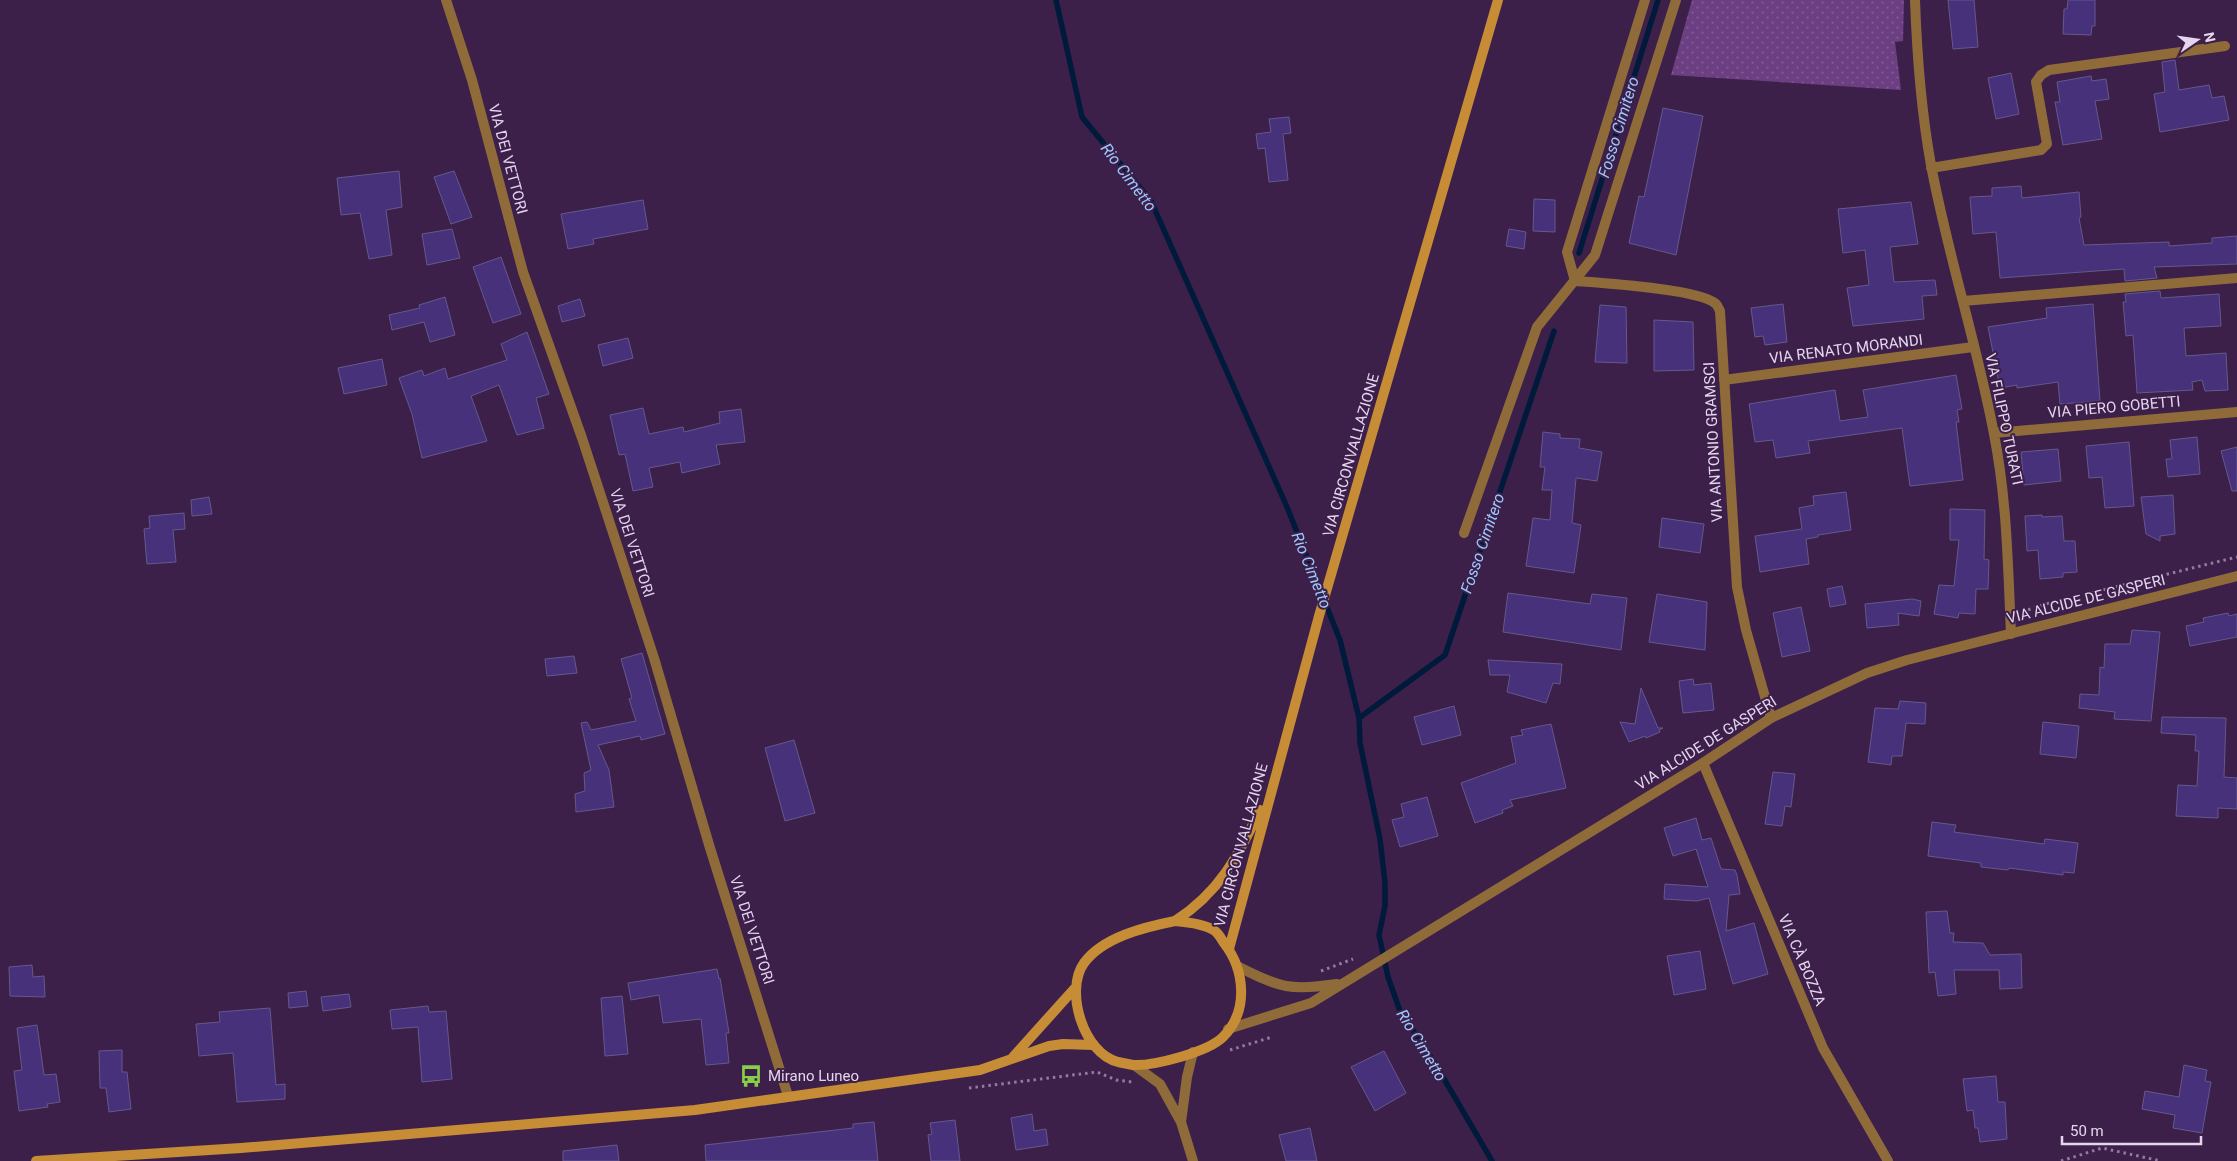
<svg xmlns="http://www.w3.org/2000/svg" width="2237" height="1161" viewBox="0 0 2237 1161" font-family="Roboto,sans-serif">
  <style>
    .grass { fill: url(#grass-dots) }
    .lines { fill: none; stroke-linecap: round; stroke-linejoin: round }
    .stream { stroke: #001a3b; stroke-width: 5.5 }
    .building { fill: #46317a; stroke: #64598c }
    .path { stroke: #927c9e; stroke-width: 3; stroke-dasharray: 2.5 4; stroke-linecap: butt }
    .minor { stroke: #8f6b39; stroke-width: 10 }
    .tertiary { stroke: #8f6b39; stroke-width: 10 }
    .secondary { stroke: #c68c36; stroke-width: 10 }
    .labels { text-anchor: middle; stroke-width: 4; stroke-linejoin: round; paint-order: stroke }
    .street-label { font-size: 15px; fill: #e5d5ef; stroke: #3c204a }
    .poi-label { font-size: 15px; fill: #e5d5ef; stroke: #3c204a; text-anchor: start }
    .water-label { font-size: 16px; font-style: italic; fill: #9cc9fe; stroke: #3c204a }
  </style>
  <defs>
    <pattern id="grass-dots" width="8" height="8" patternUnits="userSpaceOnUse" patternTransform="scale(1.25)"><rect width="8" height="8" fill="#6c3f83"/><path d="M2 2h.1M6 6h.1" fill="none" stroke="#815a95" stroke-width="1.8" stroke-linecap="round"/></pattern>
  </defs>
  <rect width="100%" height="100%" fill="#3c204a"/>
  <!-- grass -->
  <path class="grass" d="M1692 0H1904L1903 41 1895 42 1901 90 1671 75Z"/>
  <g class="lines">
    <!-- stream -->
    <path class="stream" d="M1056 0 1082 117 1151 201 1287 507 1340 640 1359 718 1360 743 1380 839 1385 883V906L1379 935 1388 977 1400 1011 1433 1060 1492 1161
      M1579 253 1658 0
      M1359 718 1445 655 1554 331"/>
  </g>
  <!-- building -->
  <path class="building" d="M1948 0H1974L1978 47 1953 49Z
    M2068 0H2095V26H2092L2091 35 2063 34 2064 9H2067Z
    M2175 60 2179 90 2209 85 2212 98 2224 96 2229 120 2160 132 2154 94 2165 92 2162 62Z
    M2011 73 2019 114 1996 119 1988 78Z
    M2091 76 2092 81 2106 79 2109 99 2095 101 2102 139 2063 145 2055 102H2060L2057 82Z
    M1663 108 1703 116 1676 255 1629 243 1639 196 1644 197Z
    M1289 117 1291 133 1283 134 1288 180 1269 182 1265 148 1258 149 1256 134 1271 132 1269 119Z
    M399 171 402 207 386 210 392 255 369 259 360 213 341 215 337 178Z
    M454 171 472 217 451 224 434 177Z
    M2021 186 2022 198 2079 192 2081 217 2079 218 2084 245 2169 242V246L2212 243V238L2237 236V264L2154 267 2157 278 2125 281 2124 269 2000 278 1996 232 1973 234 1970 197 1992 196V188Z
    M1534 199 1555 200V232L1533 231Z
    M643 200 648 229 593 239 594 244 568 249 561 214Z
    M1911 202 1918 244 1890 247 1894 282 1935 280 1937 295 1922 296 1924 319 1853 326 1847 288 1869 285 1865 250 1843 253 1838 209Z
    M452 229 460 258 427 265 422 234Z
    M1509 229 1526 232 1524 249 1506 246Z
    M501 257 521 314 493 323 473 267Z
    M2160 291 2161 298 2219 294 2221 326 2184 328 2186 356 2226 353 2228 390 2205 391 2202 380 2192 382 2193 390 2137 393 2133 335 2126 336 2123 302H2126L2125 294Z
    M445 297 455 335 430 342 424 322 392 330 389 315 420 308 419 305Z
    M580 299 585 316 562 322 558 306Z
    M1783 304 1787 342 1765 345 1763 336 1755 337 1751 308Z
    M2093 304 2100 401 2060 404 2058 382 2017 388V385L2000 388 1988 327 2047 318 2046 308Z
    M1600 305 1626 307 1627 363 1595 362Z
    M1654 320 1693 322 1694 370 1654 371Z
    M527 332 549 394 536 398 544 428 517 435 499 385 471 396 487 441 422 458 412 414 399 378 422 370 424 376 445 368 448 379 507 360 501 344Z
    M628 338 633 358 603 366 598 345Z
    M382 359 387 385 344 394 338 368Z
    M1956 375 1962 409 1957 410 1959 422H1956L1963 480 1910 486 1902 428 1808 441 1810 453 1776 458 1773 440 1755 442 1749 404 1835 390 1840 421 1868 417 1863 390Z
    M643 408 649 434 683 427 684 432 720 423 719 412 741 409 745 442 716 445 720 464 682 473 680 462 649 468 653 487 633 491 625 454 619 455 610 415Z
    M1543 432 1560 434V438L1580 439 1579 448 1602 452 1597 481 1576 478 1572 523 1581 525 1574 573 1526 566 1533 518 1550 520 1552 490H1542L1545 467H1540Z
    M2197 437 2200 474 2168 477 2166 459H2172L2170 440Z
    M2129 442 2134 506 2105 508 2102 477 2089 478 2086 446Z
    M2237 447V491H2232L2221 451Z
    M2058 449 2061 481 2024 485 2021 452Z
    M1846 492 1851 530 1818 535V537L1806 539 1809 564 1760 572 1755 536 1802 529 1799 508 1814 505 1813 496Z
    M2173 495 2175 534 2160 536V541L2146 534 2141 497Z
    M209 497 212 514 192 516 191 500Z
    M1950 509 1985 510 1984 559 1989 560 1988 589H1976L1975 614 1959 613 1958 618 1934 614 1939 585 1954 586 1959 540H1950Z
    M184 513 185 529 173 530 176 562 147 564 144 529 150 528 149 516Z
    M2042 515V517L2062 516 2064 541H2075L2077 572 2063 573V577L2040 579 2038 550 2027 551 2025 516Z
    M1662 518 1704 524 1700 553 1659 547Z
    M1842 586 1846 604 1830 607 1827 589Z
    M1508 593 1590 604 1592 594 1627 598 1621 650 1503 632Z
    M1657 594 1707 602 1705 650 1649 642Z
    M1912 599 1921 601 1919 616 1898 613 1899 625 1867 628 1865 604Z
    M1801 607 1810 651 1782 657 1773 613Z
    M2228 613 2229 616 2237 614V637L2190 646 2186 626 2204 622 2203 618Z
    M2132 630 2160 632 2151 721 2114 719 2115 712 2079 708 2080 694 2099 695 2100 667 2104 668 2105 644H2130Z
    M642 653 665 734 641 740 640 736 598 745 609 770 614 807 576 812 575 794 585 791 584 773 591 770 581 723 587 722 591 730 636 721 629 699 632 698 621 659Z
    M574 656 577 673 547 676 545 659Z
    M1488 660 1562 664 1560 684 1553 683 1546 703 1507 692 1510 675H1490Z
    M1693 679 1694 685 1711 683 1714 710 1683 713 1679 681Z
    M1641 688 1658 728H1663L1659 730 1660 732 1646 738 1645 736 1629 742 1620 722 1635 724Z
    M1900 701 1926 703 1925 724 1906 723 1902 756H1892L1891 765 1868 762 1875 708 1898 709Z
    M1454 706 1461 735 1422 745 1414 717Z
    M2162 717 2226 718 2224 777 2237 778V809L2218 808V818L2176 816 2178 785 2197 786 2199 751H2195L2196 735 2161 733Z
    M2043 722 2079 726 2076 758 2040 754Z
    M1551 724 1566 788 1510 800 1513 806 1502 810 1503 813 1475 823 1461 783 1516 763 1511 737 1523 735 1521 730Z
    M794 740 815 813 785 821 765 748Z
    M1773 772 1795 774 1791 807 1785 806 1782 826 1765 824Z
    M1427 797 1438 836 1400 847 1392 820 1404 817 1401 804Z
    M1696 818 1702 840 1711 838 1721 869 1735 870 1737 875 1740 894 1729 895 1726 931 1754 923 1768 974 1733 984 1709 898 1697 901 1664 899 1665 884 1708 887 1696 849 1673 856 1664 828Z
    M1932 822 1956 825 1954 832 2044 844 2045 839 2078 843 2074 873 2063 872V875L2009 868 2008 870 1981 867V863L1928 856Z
    M1947 911 1950 933H1954L1953 942 1983 943 1990 955 2021 954 2022 988 2000 989 1999 970H1954L1956 994 1938 996 1935 972 1929 973 1926 912Z
    M1700 951 1706 989 1674 995 1667 956Z
    M32 965 33 977 44 976 45 997 10 996 9 967Z
    M717 969 719 979 720 978 729 1033H726L729 1063 706 1065 701 1019 663 1023 659 995 631 1000 628 983Z
    M306 991 308 1006 289 1008 288 993Z
    M349 994 351 1007 323 1011 321 997Z
    M622 996 628 1054 605 1056 601 998Z
    M428 1006 429 1012 446 1011 452 1079 422 1082 418 1027 392 1029 390 1010Z
    M270 1008 276 1085 285 1084V1099L237 1102 233 1053 199 1056 196 1024 220 1022 219 1012Z
    M37 1025 44 1075 56 1074 60 1102 47 1104 48 1107 19 1111 14 1071 22 1070 17 1028Z
    M122 1050V1072H127L131 1109 109 1112 106 1088H100L99 1051Z
    M1384 1051 1406 1093 1375 1111 1351 1067Z
    M2184 1065 2207 1070 2205 1081 2211 1082 2202 1133 2173 1128 2175 1115 2142 1109 2145 1091 2179 1097Z
    M1996 1076 1998 1102H2005L2007 1139 1980 1142 1978 1128H1975L1973 1110 1967 1111 1963 1079Z
    M1032 1114 1034 1131 1046 1129 1048 1145 1016 1150 1011 1118Z
    M955 1120 960 1161H931L928 1135 932 1134 930 1123Z
    M874 1122 878 1161H706L705 1145 853 1128V1124Z
    M1310 1128 1317 1161H1286L1279 1135Z
    M617 1145 619 1161H563V1151Z"/>
  <g class="lines">
    <!-- path -->
    <path class="path" d="M2022 612 2042 605 2237 557
      M1321 971 1353 959
      M1230 1050 1272 1037
      M969 1088 1097 1072 1116 1080 1132 1082
      M2061 1161 2102 1148 2161 1161"/>
    <!-- minor -->
    <path class="minor" d="M446 0 472 80 523 272 582 438 654 658 710 848 788 1096
      M1915 0C1917 56 1921 110 1931 165 1948 256 1977 344 1994 434 2007 500 2008 567 2011 634
      M1931 168 2041 150 2047 144 2036 82 2041 75 2049 70 2225 46
      M1575 281C1601 283 1700 289 1716 304 1718 306 1719 309 1720 311L1737 587 1746 630 1771 718
      M1575 281 1567 252 1645 0
      M1963 301 2237 278
      M1724 380 1973 347
      M1994 433 2237 412
      M1464 533 1537 327 1595 255 1676 0
      M1703 763 1823 1048 1888 1161"/>
    <!-- tertiary -->
    <path class="tertiary" d="M1239 967C1280 988 1291 991 1337 984
      M1228 1029 1311 1003 1703 763 1771 718 1867 673 1907 660 2237 576
      M1134 1065 1160 1084 1181 1122 1193 1161
      M1181 1122 1187 1077 1193 1052"/>
    <!-- secondary -->
    <path class="secondary" d="M1175 921C1187 922 1205 924 1215 931 1219 934 1222 940 1224 943 1245 970 1249 1011 1223 1037 1208 1052 1154 1066 1133 1065 1128 1064 1123 1063 1118 1062 1084 1054 1064 991 1084 963 1103 937 1145 927 1175 921Z
      M1175 921C1220 892 1238 856 1260 810
      M1229 949 1319 616 1498 0
      M1013 1057 1075 988
      M36 1161 241 1148 695 1110 980 1070 1049 1046 1063 1044 1093 1045"/>
  </g>
  <!-- icons -->
  <defs>
    <symbol id="bus-bare" viewBox="-9 -9 18 18"><path d="M-5-6H5V4H4V6H2V4H-2V6H-4V4H-5ZM-3.5-4V0h7V-4ZM-3.5 1.2v1.5H-2V1.2ZM2 1.2v1.5H3.5V1.2Z" fill="#87cf4a" stroke="#3c204a" stroke-width="2.5" paint-order="stroke"/></symbol>
  </defs>
  <g fill-rule="evenodd">
    <use href="#bus-bare" x="735" y="1060" width="32" height="32"/>
  </g>
  <g class="labels">
    <!-- street labels -->
    <g class="street-label">
      <text transform="translate(508 159) rotate(75)" y="5">VIA DEI VETTORI</text>
      <text transform="translate(1846 349) rotate(-7)" y="5">VIA RENATO MORANDI</text>
      <text transform="translate(2114 407) rotate(-5)" y="5">VIA PIERO GOBETTI</text>
      <text transform="translate(2004 419) rotate(78)" y="5">VIA FILIPPO TURATI</text>
      <text transform="translate(1713 442) rotate(-93)" y="5">VIA ANTONIO GRAMSCI</text>
      <text transform="translate(1351 455) rotate(-74)" y="5">VIA CIRCONVALLAZIONE</text>
      <text transform="translate(632 543) rotate(72)" y="5">VIA DEI VETTORI</text>
      <text transform="translate(2086 599) rotate(-14)" y="5">VIA ALCIDE DE GASPERI</text>
      <text transform="translate(1706 743) rotate(-32)" y="5">VIA ALCIDE DE GASPERI</text>
      <text transform="translate(1241 845) rotate(-75)" y="5">VIA CIRCONVALLAZIONE</text>
      <text transform="translate(752 930) rotate(72)" y="5">VIA DEI VETTORI</text>
      <text transform="translate(1802 960) rotate(67)" y="5">VIA CÀ BOZZA</text>
    </g>
    <!-- poi labels -->
    <g class="poi-label">
      <text x="768" y="1081">Mirano Luneo</text>
    </g>
    <!-- water labels -->
    <g class="water-label">
      <text transform="translate(1618 127) rotate(-73)" y="6">Fosso Cimitero</text>
      <text transform="translate(1129 177) rotate(53)" y="6">Rio Cimetto</text>
      <text transform="translate(1482 543) rotate(-71)" y="6">Fosso Cimitero</text>
      <text transform="translate(1312 570) rotate(68)" y="6">Rio Cimetto</text>
      <text transform="translate(1422 1045) rotate(59)" y="6">Rio Cimetto</text>
    </g>
  </g>
  <!-- north arrow -->
  <g transform="translate(2197 40) rotate(77)" stroke="#3c204a" stroke-width="4" paint-order="stroke">
  <path d="M0-4L9 19L0 12L-9 19Z" fill="#e5d5ef"/>
  <text y="-8" font-size="14" font-weight="bold" text-anchor="middle" fill="#e5d5ef">N</text>
  </g>
  <!-- scale -->
  <path d="M2062 1136v8h139v-8" fill="none" stroke="#e5d5ef" stroke-width="2.5"/>
  <text x="2070" y="1136" font-size="15" fill="#e5d5ef" stroke="#3c204a" stroke-width="4" paint-order="stroke">50 m</text>
</svg>
